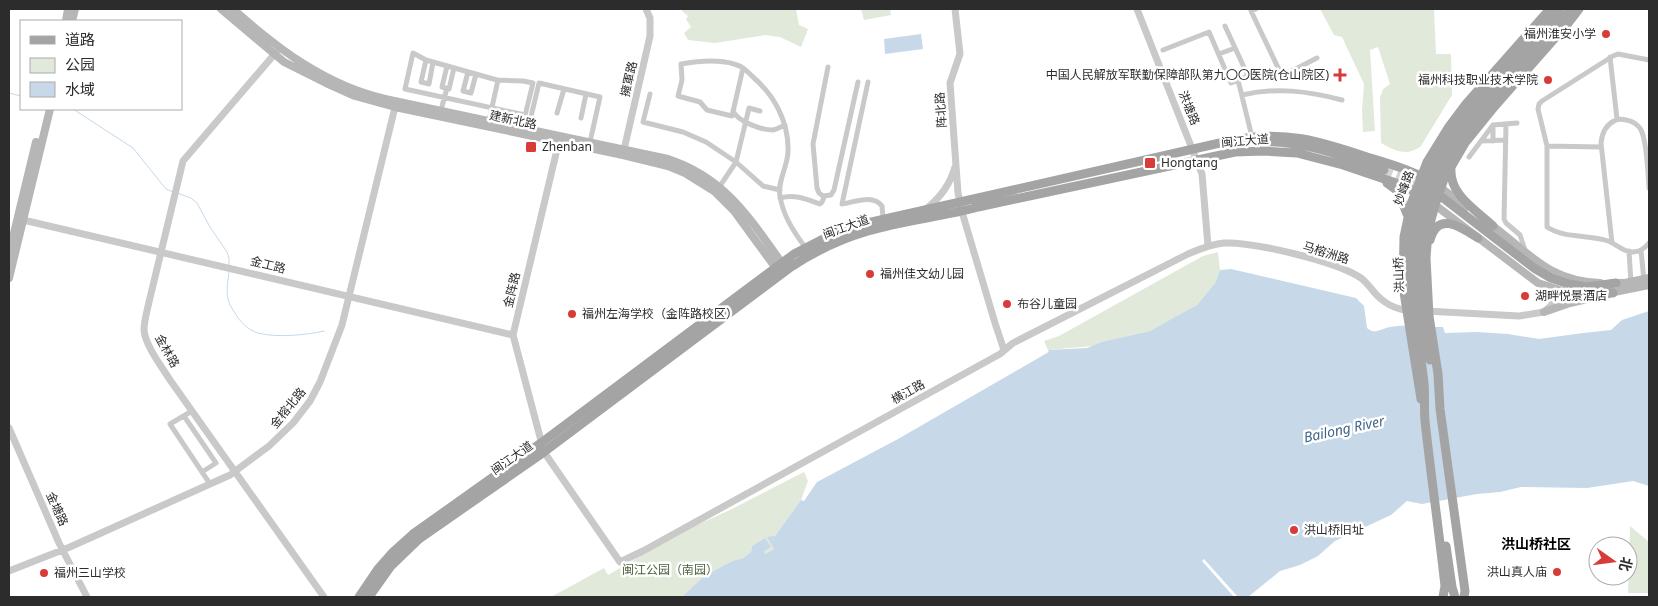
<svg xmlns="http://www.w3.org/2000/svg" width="1658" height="606" viewBox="0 0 1658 606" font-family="'Noto Sans','Noto Sans SC',sans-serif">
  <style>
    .green { fill: #e1e9da }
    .water { fill: #c7d8e8 }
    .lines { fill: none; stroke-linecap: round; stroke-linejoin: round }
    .stream { stroke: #c7d8e8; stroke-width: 1 }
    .primary-tunnel { stroke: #d5d5d5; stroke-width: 9; stroke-dasharray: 9 4.5; stroke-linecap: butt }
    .minor { stroke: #c9c9c9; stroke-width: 5 }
    .tertiary { stroke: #c9c9c9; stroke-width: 7 }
    .secondary { stroke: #b6b6b6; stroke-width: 8 }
    .primary { stroke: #a4a4a4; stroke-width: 9 }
    .poi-dot { fill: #d83c39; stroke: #fff; stroke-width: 2 }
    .labels { text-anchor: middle; stroke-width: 5; stroke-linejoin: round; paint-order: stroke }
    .poi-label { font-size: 12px; fill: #2c2c2c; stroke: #fff; text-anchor: start }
    .street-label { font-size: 12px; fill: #2c2c2c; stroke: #fff }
    .park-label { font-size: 12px; fill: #4c643d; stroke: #fff }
    .water-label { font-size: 14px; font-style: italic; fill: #406588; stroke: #fff }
    .neighbourhood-label { font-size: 14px; font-weight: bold; fill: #000; stroke: #fff }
  </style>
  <rect width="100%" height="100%" fill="#fff"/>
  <!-- green -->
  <path class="green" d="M684 9H796L799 25 808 29 801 47 780 37 765 35 715 43 688 40 684 33 691 27 686 19 688 16 682 11Z
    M861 9H890L891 15 864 20Z
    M1320 9H1434L1436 54H1451L1452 95 1421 146C1407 157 1395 151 1381 143L1380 98 1383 89 1390 84 1378 47 1370 50 1375 131 1363 132 1362 110 1364 84 1342 37 1334 35Z
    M1218 252 1220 270 1215 283 1197 305 1183 314 1150 331 1101 342 1092 346 1048 350 1044 341 1059 336 1203 256Z
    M804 472 808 481 801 500 775 536 774 549 765 554 764 551 765 538 752 546 751 552 743 558 732 561 704 576 682 597H551L604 568 608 575 681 532 730 510Z
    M1630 526 1649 542V593H1628Z"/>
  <!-- water -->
  <path class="water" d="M921 34 923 49 885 54 884 39Z
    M1231 269 1356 298 1364 306 1367 328C1375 335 1380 329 1390 327 1403 324 1428 327 1443 327L1445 333 1477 332 1508 334 1539 339 1583 333 1611 330 1622 320 1649 311V486L1633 481 1587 488 1521 487 1500 492 1477 494 1422 504 1407 501 1391 515 1335 541 1318 556 1300 565 1280 571 1248 597H1238L1204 559 1202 561 1234 597H682L704 576 732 561 743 558 751 552 752 546 765 538 771 547 764 551 765 554 774 549 767 537 775 536 801 500 804 501 817 482 898 439 1047 353 1049 351 1048 350 1087 348 1101 342 1150 331 1197 305 1215 283 1220 270Z"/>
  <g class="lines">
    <!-- stream -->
    <path class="stream" d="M9 93 21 96
      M73 109 133 148 166 189 173 192
      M177 193 191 198 197 203 210 227 227 252 229 258V265
      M229 272C228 280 226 290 228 299 229 304 232 309 235 313 240 322 248 330 258 333 276 338 307 335 324 331"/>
    <!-- primary-tunnel -->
    <path class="primary-tunnel" d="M1384 170 1408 179 1425 189"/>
    <!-- minor -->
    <path class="minor" d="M1256 9 1251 11 1282 76 1317 58
      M1225 26 1248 76 1238 80
      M1163 50 1209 32 1231 83 1238 80 1252 137
      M1219 54 1235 48
      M1610 57 1617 119
      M426 60 421 82 429 84 433 62
      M1649 60 1618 54 1613 56 1542 101 1539 104 1538 109 1547 146V227C1565 239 1588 234 1608 241 1617 244 1622 252 1633 252 1640 252 1645 248 1649 243
      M447 66 442 87 449 89 454 68
      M828 67 813 144 817 188 819 193 823 196 831 195 834 190 858 82
      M743 68 732 116 707 110 700 102 678 96 682 80 681 64C698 61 717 59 734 64 742 66 747 71 753 77 774 95 789 122 788 151 788 166 777 182 780 196 783 216 794 232 805 247
      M468 72 463 91 471 93 476 74
      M868 82 842 204C855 202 873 194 882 206L883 218
      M650 94 643 122 683 132 706 142 736 162 763 186 780 190
      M1242 95C1276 87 1308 91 1342 100
      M441 110 447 88
      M733 111C738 122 762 130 773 130 777 129 781 127 785 125
      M557 113 564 89
      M581 118 586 94
      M489 121 498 80
      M1506 124 1504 219 1506 223 1520 235 1526 253
      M522 128 533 83 523 81 497 80 426 60 413 53 405 89 525 115
      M528 129 539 83 600 97 590 142
      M1481 141 1493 125
      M1493 141V125L1517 123
      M1547 146 1601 147
      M1469 157 1481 141 1506 140
      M720 186 736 162 749 108 760 111
      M780 198C795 194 806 199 820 204L822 202 824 197
      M1612 243 1601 143C1602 133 1606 125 1614 121 1619 118 1624 119 1630 121 1634 122 1639 126 1641 130 1647 141 1648 174 1649 188
      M1641 250 1644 281
      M1629 251 1631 283
      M192 411 170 424 210 484
      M184 416 216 463 202 472"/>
    <!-- tertiary -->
    <path class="tertiary" d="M955 9 960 54 950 83 958 193 962 212 995 323 1004 350
      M1137 9 1202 174 1208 246
      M278 50 183 161 149 302C147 311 144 321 144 330 145 345 162 367 170 380L324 597
      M559 141 513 335 544 452 620 562 643 551 1000 354 1013 343 1188 254C1200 249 1211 244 1224 243 1254 242 1336 261 1361 278 1366 282 1370 287 1374 292 1384 304 1395 309 1410 311
      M623 154 650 36V18L646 9
      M926 209C940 198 950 185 955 167
      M19 219 513 335
      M1426 311 1519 316 1544 312 1552 305 1553 296 1544 286
      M9 428 59 543 87 597
      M9 571 70 547 230 475 269 446 293 423 310 401 320 382 342 325 396 103"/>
    <!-- secondary -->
    <path class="secondary" d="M221 9 284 62 326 83 355 96 395 107 623 155 668 166 685 173 714 191 734 211 778 271
      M233 9C278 49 325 85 385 99L668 159C726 178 750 219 784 266
      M66 21 68 9
      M72 21 75 9
      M1441 188 1466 207
      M1435 205 1538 283 1563 291 1590 295
      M1490 224C1529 252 1547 281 1600 283
      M9 254 36 142
      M9 278 50 109
      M1612 283H1625L1649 278
      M1609 293 1649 285
      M1544 312 1570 303 1609 294"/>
    <!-- primary -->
    <path class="primary" d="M1256 142C1301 139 1343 156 1384 170
      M1451 168C1449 195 1476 210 1493 226
      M1387 183 1398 191 1407 214
      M1443 198 1534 268 1551 278 1569 284 1587 287 1616 283
      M1430 240C1438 210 1462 228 1478 238
      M1583 290 1613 293
      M1430 360C1423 324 1416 287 1419 250 1425 175 1463 130 1511 77 1531 54 1551 31 1572 9
      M1421 399 1403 286 1404 237 1411 204 1427 162 1448 128 1466 104 1550 9
      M1446 546 1452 587 1455 597
      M359 597 378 569 393 552 413 534 541 443 794 254 829 236 854 226 1233 140C1285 130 1319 141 1367 157 1394 165 1418 172 1441 188
      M369 597 391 566 419 539 544 452 791 267C815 251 841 239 868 231 904 220 942 217 978 207L1235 152 1263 151 1297 153 1343 165 1405 186 1435 205
      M1443 597 1445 586C1439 531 1431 476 1425 421 1424 408 1425 396 1424 383 1415 308 1398 244 1431 171 1447 137 1473 108 1498 80 1519 56 1540 33 1560 9
      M1464 597 1465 591 1440 409 1438 374 1429 316 1426 258 1428 231 1435 205 1444 179 1465 143 1495 106 1569 22 1579 9"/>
  </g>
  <!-- markers -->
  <g class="poi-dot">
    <circle cx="1606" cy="34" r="5"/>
    <path d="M1337.5 67.5h5v5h5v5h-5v5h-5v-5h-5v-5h5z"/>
    <circle cx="1548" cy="80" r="5"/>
    <rect x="525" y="141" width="12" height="12" rx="2.5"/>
    <rect x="1144" y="157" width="12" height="12" rx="2.5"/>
    <circle cx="870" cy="274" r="5"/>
    <circle cx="1525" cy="296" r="5"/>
    <circle cx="1007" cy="304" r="5"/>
    <circle cx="572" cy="314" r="5"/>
    <circle cx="1294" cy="530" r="5"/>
    <circle cx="1557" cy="572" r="5"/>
    <circle cx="44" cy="573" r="5"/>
  </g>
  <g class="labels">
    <!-- poi labels -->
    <g class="poi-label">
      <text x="1596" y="38" text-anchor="end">福州淮安小学</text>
      <text x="1329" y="79" text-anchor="end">中国人民解放军联勤保障部队第九〇〇医院(仓山院区)</text>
      <text x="1538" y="84" text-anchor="end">福州科技职业技术学院</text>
      <text x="542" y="151">Zhenban</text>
      <text x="1161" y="167">Hongtang</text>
      <text x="880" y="278">福州佳文幼儿园</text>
      <text x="1535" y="300">湖畔悦景酒店</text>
      <text x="1017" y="308">布谷儿童园</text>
      <text x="582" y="318">福州左海学校（金阵路校区）</text>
      <text x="1304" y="534">洪山桥旧址</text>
      <text x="1547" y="576" text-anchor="end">洪山真人庙</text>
      <text x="54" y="577">福州三山学校</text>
    </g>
    <!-- street labels -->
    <g class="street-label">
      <text transform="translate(629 79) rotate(-77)" y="4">擁軍路</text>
      <text transform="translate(1189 108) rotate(68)" y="4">洪塘路</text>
      <text transform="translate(941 110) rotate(-94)" y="4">阵北路</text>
      <text transform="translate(513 120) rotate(12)" y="4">建新北路</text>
      <text transform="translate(1245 141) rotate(-5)" y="4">闽江大道</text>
      <text transform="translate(1404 188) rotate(-70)" y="4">妙峰路</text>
      <text transform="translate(846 227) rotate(-20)" y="4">闽江大道</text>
      <text transform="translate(1326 253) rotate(17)" y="4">马榕洲路</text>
      <text transform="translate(268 265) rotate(14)" y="4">金工路</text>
      <text transform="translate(1399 275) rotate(-92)" y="4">洪山桥</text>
      <text transform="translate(512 290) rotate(-77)" y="4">金阵路</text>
      <text transform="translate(167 351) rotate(61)" y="4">金林路</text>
      <text transform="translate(908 392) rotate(-29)" y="4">横江路</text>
      <text transform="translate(288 408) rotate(-51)" y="4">金榕北路</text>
      <text transform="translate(512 458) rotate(-35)" y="4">闽江大道</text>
      <text transform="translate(57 509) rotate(66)" y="4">金塘路</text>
    </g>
    <!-- park labels -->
    <g class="park-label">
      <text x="670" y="574">闽江公园（南园）</text>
    </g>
    <!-- water labels -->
    <g class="water-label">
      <text transform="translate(1344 429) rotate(-12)" y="5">Bailong River</text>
    </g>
    <!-- neighbourhood labels -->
    <g class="neighbourhood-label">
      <text x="1536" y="549">洪山桥社区</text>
    </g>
  </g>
  <!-- border -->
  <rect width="1658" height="606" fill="none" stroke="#2c2c2c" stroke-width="20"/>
  <!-- legend -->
  <rect x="20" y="20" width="162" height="90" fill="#ffffff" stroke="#ababab"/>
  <rect x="30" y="36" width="25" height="8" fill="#a4a4a4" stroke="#ababab"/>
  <text x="65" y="45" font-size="15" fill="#2c2c2c">道路</text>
  <rect x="30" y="58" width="25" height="15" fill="#e1e9da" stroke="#ababab"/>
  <text x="65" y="70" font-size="15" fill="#2c2c2c">公园</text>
  <rect x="30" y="82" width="25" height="15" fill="#c7d8e8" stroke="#ababab"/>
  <text x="65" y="95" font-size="15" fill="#2c2c2c">水域</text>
  <!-- north arrow -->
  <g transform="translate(1613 561) rotate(104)"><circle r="24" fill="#ffffff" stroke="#ababab"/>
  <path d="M0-4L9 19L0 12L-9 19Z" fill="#d83c39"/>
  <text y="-8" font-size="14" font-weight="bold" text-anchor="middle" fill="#2c2c2c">北</text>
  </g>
</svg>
